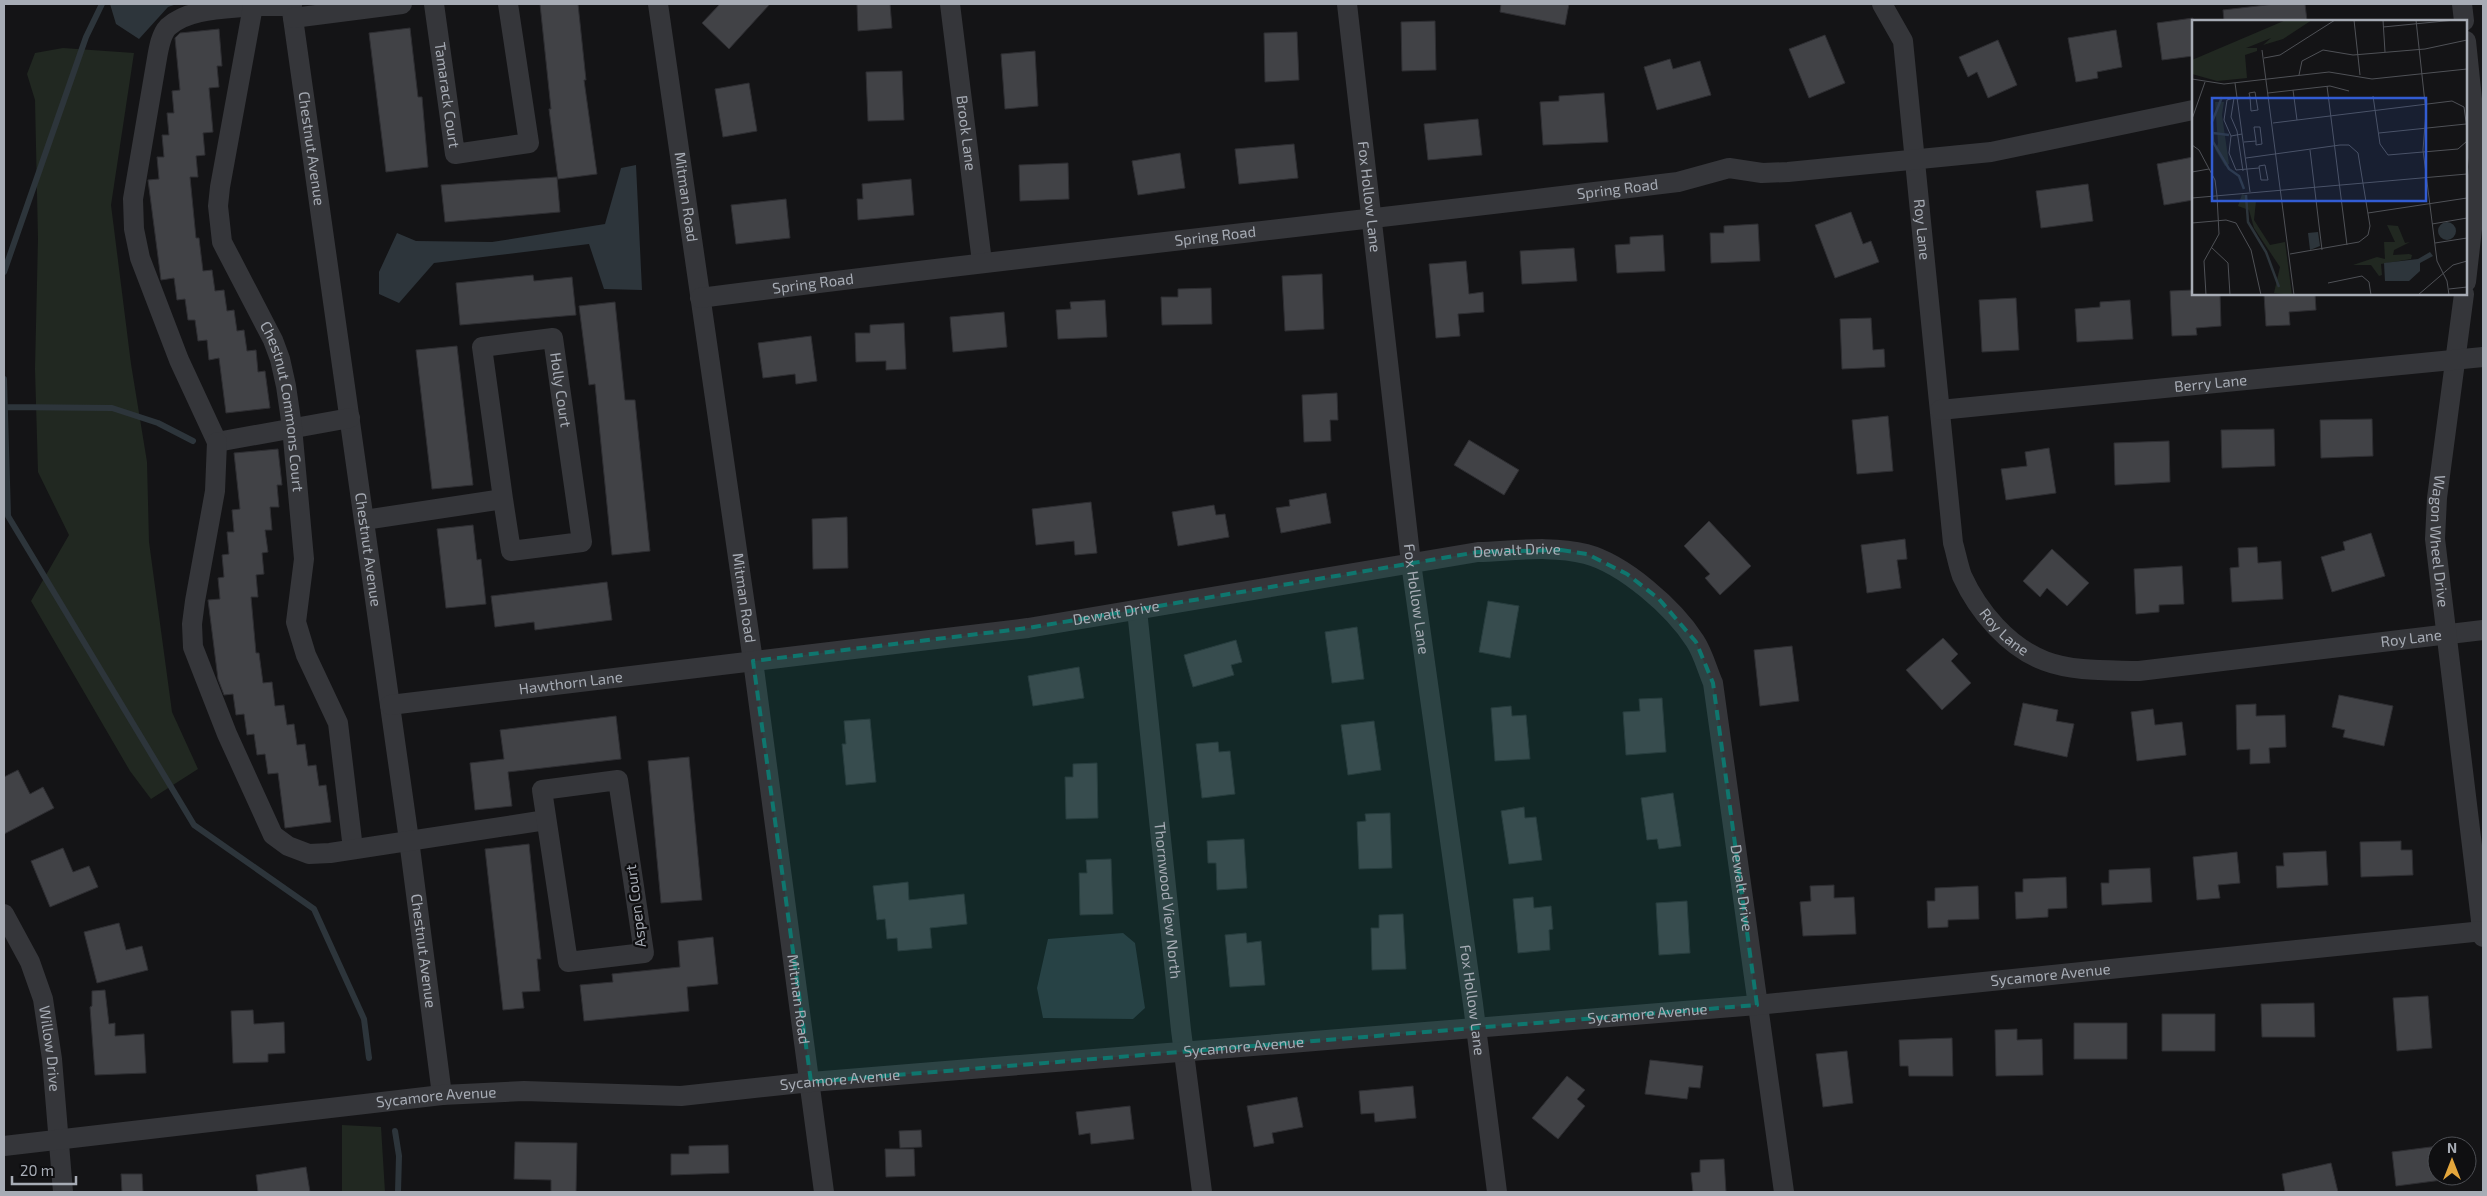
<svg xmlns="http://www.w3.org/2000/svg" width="2487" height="1196" viewBox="0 0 2487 1196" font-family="'Exo 2',sans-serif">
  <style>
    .green { fill: #212821 }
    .water { fill: #2d353b }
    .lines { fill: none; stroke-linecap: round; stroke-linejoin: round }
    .stream { stroke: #2d353b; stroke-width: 6 }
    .building { fill: #414246; stroke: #2e2e32 }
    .minor { stroke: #35363a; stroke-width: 20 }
    .marked { fill: #0f766e; fill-opacity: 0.2; stroke: #0f766e; stroke-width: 4; stroke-dasharray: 10 6; stroke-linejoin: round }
    .labels { text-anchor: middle; stroke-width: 4.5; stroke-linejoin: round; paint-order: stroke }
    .street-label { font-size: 15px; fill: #a7acb5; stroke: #0f0f11 }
    .inset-river { fill: none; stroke: #2d353b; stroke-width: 2.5 }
    .inset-road { fill: none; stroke: #4f5156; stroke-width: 1 }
    .view { fill: #325cd3; fill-opacity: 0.15; stroke: #325cd3; stroke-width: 2.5 }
    .inset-edge { fill: none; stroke: #a7acb5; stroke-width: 2.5 }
  </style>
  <rect width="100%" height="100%" fill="#141416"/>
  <!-- green -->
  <path class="green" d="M63 48 134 53 111 205 131 364 147 462 149 542 172 712 198 769 151 799 130 771 31 601 69 535 38 472 35 369 38 239 35 100 27 74 35 53Z
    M342 1125 381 1127 385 1192H342Z"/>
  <!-- water -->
  <path class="water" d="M110 4H177L168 7 139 39 116 24Z
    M636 165 642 290 604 289 589 244 434 263 399 303 379 294V272L397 233 416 241 492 242 605 224 621 168Z
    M1123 933 1135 943 1145 1008 1133 1019 1043 1018 1037 988 1048 939Z"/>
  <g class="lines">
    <!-- stream -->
    <path class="stream" d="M4 272 86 37 102 4
      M4 379 8 516 194 825 314 909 364 1019 369 1058
      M5 407 112 408 158 423 193 441
      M395 1131 399 1156 398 1192"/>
  </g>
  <!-- building -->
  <path class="building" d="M540 4H578L586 80H584L597 174 558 179 549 109H551Z
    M720 4H770L729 49 702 23Z
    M857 4H890L892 28 858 31Z
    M1501 4H1569L1565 25 1500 12Z
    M2275 4H2305L2307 21H2224L2223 10Z
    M2193 18V56L2162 60 2157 23Z
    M1435 21 1436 70 1402 71 1401 22Z
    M410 28 418 97H422L428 167 386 172 369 33Z
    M219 29 222 66H217L219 87 209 88 213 132 203 133 205 155 196 156 198 177H190L196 238H199L203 271 212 270 215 291 224 290 227 311 234 310 237 331 244 330 247 351 256 350 258 372 265 371 270 408 226 413 219 358 209 360 207 340 198 341 195 320H188L185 299 177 300 174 278 161 280 148 180 159 179 157 157H164L162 135H169L167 113H174L172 91 180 90 175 38 180 33Z
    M2116 30 2122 67 2097 72 2098 78 2076 82 2068 38Z
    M1297 32 1299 80 1265 82 1264 33Z
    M1825 35 1845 83 1809 98 1789 49Z
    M1998 40 2017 85 1988 98 1977 72 1968 77 1959 57Z
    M1035 51 1038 106 1005 109 1001 54Z
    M1670 59 1673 69 1700 61 1711 95 1657 110 1644 67Z
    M902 71 904 120 868 121 866 72Z
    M749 83 757 131 723 137 715 89Z
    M1604 93 1608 142 1543 145 1540 102 1559 101V96Z
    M1478 119 1482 155 1428 160 1424 124Z
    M1294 144 1298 178 1239 184 1235 149Z
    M1180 153 1185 188 1138 195 1132 161Z
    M2193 157V200L2164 205 2157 164Z
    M1068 163 1069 199 1020 201 1019 165Z
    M557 177 560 212 445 222 441 185Z
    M911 179 914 215 858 220 857 199H863L862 184Z
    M2088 184 2093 221 2041 228 2036 191Z
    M786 199 790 238 736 244 731 205Z
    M1851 212 1863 244 1871 241 1879 262 1835 278 1815 225Z
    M1758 224 1760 261 1711 263 1710 233H1724V226Z
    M1663 235 1665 271 1617 273 1615 245 1630 244V237Z
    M1574 248 1577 281 1522 284 1520 251Z
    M1466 261 1469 294 1483 292 1484 312 1458 314 1460 336 1436 338 1429 264Z
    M1322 274 1324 329 1285 331 1282 276Z
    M533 275 534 281 572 277 576 315 460 325 456 283Z
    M1211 288 1212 324 1162 325 1161 297H1178V289Z
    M2193 290V294H2220L2221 326 2196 328 2197 335 2172 336 2170 291Z
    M2264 294H2315L2316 310 2289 312 2290 325 2266 326Z
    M2016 298 2019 350 1982 352 1979 300Z
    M1105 300 1107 337 1058 339 1056 310 1071 309 1070 302Z
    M2130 300 2133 339 2077 342 2075 309 2100 307V302Z
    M615 302 625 400H635L650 551 612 555 595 384 589 385 579 306Z
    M1004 312 1007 347 953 352 950 317Z
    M1871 318 1873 350 1884 349 1885 367 1842 369 1840 319Z
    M904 323 906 369 886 370V361L856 362 855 333H870V325Z
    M811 336 817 381 796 384 795 374 763 378 758 343Z
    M457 346 473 485 432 489 416 350Z
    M1337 393 1338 420H1330L1331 441 1304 442 1302 395Z
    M1888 416 1893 471 1857 474 1852 420Z
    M2372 419 2373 456 2321 458 2320 420Z
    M2274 429 2275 466 2222 468 2221 430Z
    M1469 440 1519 470 1504 495 1454 465Z
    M2169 441 2170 482 2115 485 2114 443Z
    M2049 448 2056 493 2006 500 2001 469 2027 466 2025 452Z
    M278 449 282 485H277L279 507H270L272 530H265L268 552 262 553 264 574 256 575 258 597H251L256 653H259L263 683 272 682 275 706 284 705 287 725 294 724 297 745 305 744 308 766 316 765 319 786 326 785 331 822 285 828 278 773 268 774 265 754 257 755 254 734 247 735 244 714 236 715 233 694 224 695 218 679 208 600 220 599 218 578 224 577 222 555 229 554 227 532H234L232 510 240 509 234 453Z
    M1326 493 1331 523 1281 533 1276 508 1290 506 1289 500Z
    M1091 502 1097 553 1075 555 1074 541 1036 545 1032 509Z
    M1214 505 1216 515 1225 514 1229 537 1178 546 1172 512Z
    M847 517 848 568 813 569 812 519Z
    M1709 521 1751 566 1720 595 1705 578 1710 574 1684 546Z
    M473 525 477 560 481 559 486 604 446 608 437 529Z
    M2371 533 2385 576 2332 592 2321 557 2345 550 2343 542Z
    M1905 539 1907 559 1897 560 1901 588 1867 593 1861 545Z
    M2257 547 2258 563 2281 561 2283 599 2232 602 2230 568 2239 567 2238 548Z
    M2052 549 2089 583 2067 606 2047 588 2040 597 2023 581Z
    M2182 566 2184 604 2159 605V612L2136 614 2134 569Z
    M607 582 612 620 535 630 534 622 495 627 491 596Z
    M1488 601 1519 606 1510 658 1479 652Z
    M1357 627 1364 679 1332 683 1325 632Z
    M1943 638 1958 654 1951 661 1971 683 1942 710 1906 670Z
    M1236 640 1242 662 1231 665 1234 675 1193 687 1184 655Z
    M1792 646 1799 701 1760 706 1754 650Z
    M1079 667 1084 698 1033 706 1028 676Z
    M2339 695 2393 706 2384 746 2343 737 2345 730 2332 727Z
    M1662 698 1666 752 1626 755 1623 712 1640 711 1639 699Z
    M2023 703 2058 710 2056 721 2074 724 2067 757 2014 745Z
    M2256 704V716L2285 715 2286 747 2269 748 2270 763 2250 764V749L2237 750 2236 705Z
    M1511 706 1512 716 1526 715 1530 759 1495 761 1491 708Z
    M2153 709 2155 725 2182 722 2186 755 2137 761 2131 712Z
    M616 716 621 759 508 772 512 806 475 810 470 763 504 759 500 730Z
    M870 719 876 782 846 785 842 744H846L844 721Z
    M1374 721 1381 770 1348 775 1341 725Z
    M1218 742 1219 752 1230 751 1235 794 1202 798 1196 744Z
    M689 757 702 900 661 903 648 761Z
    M1097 763 1098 818 1066 819 1065 777H1073V764Z
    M18 770 30 794 43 787 54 808 4 834V777Z
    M1673 793 1681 846 1659 849 1657 839 1647 840 1641 798Z
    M1524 807 1525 818 1536 817 1542 860 1509 864 1501 811Z
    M1390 813 1392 868 1359 869 1357 822 1366 821 1365 814Z
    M1244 839 1247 888 1217 890 1216 863H1208L1207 841Z
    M2401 841V850H2412L2413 875 2361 877 2360 842Z
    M529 844 541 959H537L540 991 522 992 524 1008 503 1010 485 849Z
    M63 848 73 872 89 866 98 887 50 907 31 861Z
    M2326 851 2328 885 2277 888 2276 866H2284L2283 853Z
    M2237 852 2240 883 2218 885 2220 898 2197 900 2193 857Z
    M1111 859 1113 914 1080 915 1079 873H1087L1086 860Z
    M2150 868 2152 902 2102 905 2101 883H2109V870Z
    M2066 877 2067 908 2048 909V917L2016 919 2015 892H2023V879Z
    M908 882 909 900 964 894 967 924 930 928 932 948 898 951 897 938 887 939 885 919 877 920 873 886Z
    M1834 885V898L1854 897 1856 934 1803 936 1800 902 1811 901 1810 886Z
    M1978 886 1979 919 1948 920V927L1928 928 1927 901H1935V888Z
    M1533 897 1534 908 1551 906 1553 929 1549 930 1550 950 1518 953 1513 899Z
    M1687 901 1690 953 1659 955 1656 903Z
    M1403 914 1406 969 1372 970 1371 928H1379V915Z
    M119 923 126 950 142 946 148 970 97 983 84 932Z
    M1246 933 1247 943 1261 941 1265 985 1230 987 1225 935Z
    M713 937 718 984 687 987 689 1011 584 1021 580 985 613 982 612 974 680 967 678 941Z
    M105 990 109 1024 115 1023V1036L144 1034 146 1073 95 1075 90 1007 92 1006V991Z
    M2428 996 2432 1048 2397 1051 2393 998Z
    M2314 1003 2315 1037H2262L2261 1004Z
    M253 1010 254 1024 284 1022 285 1053 268 1054V1062L233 1063 231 1011Z
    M2162 1014H2215V1051H2162Z
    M2074 1023H2127V1059H2074Z
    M2017 1029V1040L2042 1039 2043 1075 1996 1076 1995 1030Z
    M1952 1038 1953 1076H1909L1908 1066H1900L1899 1040Z
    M1847 1051 1853 1103 1823 1107 1816 1054Z
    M1650 1060 1703 1066 1700 1088 1689 1087 1687 1099 1645 1094Z
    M1567 1076 1585 1090 1577 1099 1585 1106 1558 1139 1532 1118Z
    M1413 1086 1416 1118 1375 1122 1374 1113 1361 1114 1359 1091Z
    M1297 1097 1303 1127 1272 1133 1274 1143 1254 1147 1247 1106Z
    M1130 1106 1134 1139 1091 1144 1090 1133 1079 1135 1076 1112Z
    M921 1130 922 1147 900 1148 899 1131Z
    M515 1142 577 1143 576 1192H551V1180L514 1179Z
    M728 1145 729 1173 671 1175V1154H689V1146Z
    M2446 1145 2437 1146V1176H2450V1179L2396 1186 2392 1152Z
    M885 1149H914L915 1176 886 1177Z
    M1724 1159 1726 1192H1693L1691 1173 1700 1172V1160Z
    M2331 1163 2338 1192H2285L2282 1174Z
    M306 1167 310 1192H258L256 1175Z
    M121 1174H142L143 1192H122Z"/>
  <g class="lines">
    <!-- minor -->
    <g class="minor">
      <path id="s1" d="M291 4 409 840 442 1095"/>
      <path id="s2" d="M434 4 455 154 529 143 508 4"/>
      <path id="s3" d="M658 4 753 661 824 1192"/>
      <path id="s4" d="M950 4 982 262"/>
      <path id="s5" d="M1347 4 1411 563 1473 1004 1497 1192"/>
      <path id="s6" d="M1882 4 1903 41 1953 543C1956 553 1958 565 1962 576 1978 611 2008 647 2045 661 2074 672 2109 670 2139 671L2483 630"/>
      <path d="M2462 4 2464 21"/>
      <path d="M253 6C227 9 188 8 168 27 160 35 158 53 156 64L133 199 134 229 140 258 179 360 217 442 350 418"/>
      <path id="s7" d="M292 6H253L220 187 218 206 222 242 273 340 280 359 286 386 292 427 304 559 296 622 306 655 338 723 353 849"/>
      <path d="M293 18 402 4"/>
      <path d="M2466 41 2479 167 2466 282"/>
      <path id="s8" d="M2464 294 2437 498 2435 539 2483 937"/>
      <path id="s9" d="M700 298C1017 257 1335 224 1653 185L1678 182 1729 168 1762 173 1788 172 1991 152 2193 110"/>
      <path id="s10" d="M1940 410 2483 357"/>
      <path d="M217 442 215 491 195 601 192 624 193 647 227 734 273 835 288 846 309 854 330 853 546 820"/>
      <path id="s11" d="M364 520 503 499 482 347 553 338 582 542 511 551 503 499"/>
      <path id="s12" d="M1137 610 1181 1030 1202 1192"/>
      <path id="s13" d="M390 705 1028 628 1478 552C1513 551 1551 545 1586 554 1624 564 1674 608 1695 641 1703 653 1707 669 1713 683L1784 1192"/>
      <path d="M618 780 644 953 568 962 542 790Z"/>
      <path id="s14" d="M4 914 30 962 43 999 52 1059 63 1192"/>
      <path id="s15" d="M4 1146 442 1095 524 1091 681 1096 811 1082 1757 1005 2483 931"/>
    </g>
  </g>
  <!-- marked area -->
  <path class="marked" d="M1561 550 1587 554 1627 574 1659 599 1696 642 1713 683 1757 1005 811 1082 753 661 1028 628 1478 552Z"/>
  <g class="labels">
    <!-- street labels -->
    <g class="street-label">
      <text dy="5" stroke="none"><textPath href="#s2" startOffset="92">Tamarack Court</textPath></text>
      <text dy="5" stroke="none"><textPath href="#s4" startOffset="130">Brook Lane</textPath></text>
      <text dy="5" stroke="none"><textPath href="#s1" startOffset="146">Chestnut Avenue</textPath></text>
      <text dy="5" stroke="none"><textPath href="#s9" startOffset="924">Spring Road</textPath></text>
      <text dy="5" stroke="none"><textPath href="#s5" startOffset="194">Fox Hollow Lane</textPath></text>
      <text dy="5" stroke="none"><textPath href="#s3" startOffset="195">Mitman Road</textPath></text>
      <text dy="5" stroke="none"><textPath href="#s6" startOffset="232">Roy Lane</textPath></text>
      <text dy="5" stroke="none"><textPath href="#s9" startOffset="519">Spring Road</textPath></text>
      <text dy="5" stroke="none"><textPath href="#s9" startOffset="114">Spring Road</textPath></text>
      <text dy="5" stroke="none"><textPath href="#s10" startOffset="272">Berry Lane</textPath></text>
      <text dy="5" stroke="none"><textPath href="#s11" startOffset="418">Holly Court</textPath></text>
      <text dy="5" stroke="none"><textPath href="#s7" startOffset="456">Chestnut Commons Court</textPath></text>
      <text dy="5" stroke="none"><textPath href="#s8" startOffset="249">Wagon Wheel Drive</textPath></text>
      <text dy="5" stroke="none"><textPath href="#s1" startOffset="551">Chestnut Avenue</textPath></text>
      <text dy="5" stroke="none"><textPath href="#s13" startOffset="1138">Dewalt Drive</textPath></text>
      <text dy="5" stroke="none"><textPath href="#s3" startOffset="600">Mitman Road</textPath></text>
      <text dy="5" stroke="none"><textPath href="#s5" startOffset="599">Fox Hollow Lane</textPath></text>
      <text dy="5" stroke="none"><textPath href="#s13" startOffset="732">Dewalt Drive</textPath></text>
      <text dy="5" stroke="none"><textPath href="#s6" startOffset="652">Roy Lane</textPath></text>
      <text dy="5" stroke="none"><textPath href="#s6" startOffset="1072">Roy Lane</textPath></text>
      <text dy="5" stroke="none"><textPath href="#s13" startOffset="182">Hawthorn Lane</textPath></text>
      <text dy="5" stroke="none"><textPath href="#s13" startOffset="1602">Dewalt Drive</textPath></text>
      <text dy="5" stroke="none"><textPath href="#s12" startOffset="292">Thornwood View North</textPath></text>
      <text transform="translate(636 906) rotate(-97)" y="5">Aspen Court</text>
      <text dy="5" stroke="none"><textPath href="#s1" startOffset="956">Chestnut Avenue</textPath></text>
      <text dy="5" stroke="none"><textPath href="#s15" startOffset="2055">Sycamore Avenue</textPath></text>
      <text dy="5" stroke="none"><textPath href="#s3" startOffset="1005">Mitman Road</textPath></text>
      <text dy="5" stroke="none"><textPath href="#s5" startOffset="1004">Fox Hollow Lane</textPath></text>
      <text dy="5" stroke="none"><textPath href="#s15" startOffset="1650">Sycamore Avenue</textPath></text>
      <text dy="5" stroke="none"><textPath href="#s15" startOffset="1245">Sycamore Avenue</textPath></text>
      <text dy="5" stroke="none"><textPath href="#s14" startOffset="144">Willow Drive</textPath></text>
      <text dy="5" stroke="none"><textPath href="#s15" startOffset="840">Sycamore Avenue</textPath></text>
      <text dy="5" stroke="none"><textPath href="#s15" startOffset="435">Sycamore Avenue</textPath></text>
    </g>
  </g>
  <!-- overview -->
  <g transform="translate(2192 20)">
    <rect width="275" height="275" fill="#141416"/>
    <path d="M94 0H120L91 19 71 25 79 18 54 28H65V31L53 35 55 58 25 61 0 54V40ZM23 82H32L30 95 37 144 33 146 23 129 26 124ZM50 174 53 175 54 182 64 181 62 200 78 225 93 222 100 275 82 273 88 247 62 208 57 190 46 186ZM195 205 206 206 213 223 218 222 202 230 201 235 217 234 220 235 219 239 189 244 190 255 187 256 179 245H161L185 237 193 239 192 222H203Z" fill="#212821"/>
    <path d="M246 211a9 9 0 1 1 18 0a9 9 0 1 1-18 0ZM126 212 128 226 118 230 116 213ZM238 232 241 236 228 243V251L217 261H193L192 243 226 239Z" fill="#2d353b"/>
    <path class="inset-river" d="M30 77 20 102 21 122 37 149 47 156 52 169M21 113 37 115M54 175 56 202 74 232 87 267"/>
    <path class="inset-road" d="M162 0 168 55M191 0 193 32M224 0 234 92 231 130 245 241 255 261 257 275M191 7 263 0M70 30 102 275M72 38 88 35 143 0M107 55 110 41 131 30 161 35 233 29 275 20M0 59 32 64 137 52 180 59 275 49M43 63 58 172M135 66 155 225M101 70 105 100M76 73 138 66 157 71M181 76 188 124 196 135 266 129 275 121M42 78 35 80 32 100 39 116 50 114M45 78H42L39 97 45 111 51 151M45 79 58 77 57 73 63 72 66 90 59 91 58 77M0 99 13 62M81 103 260 81 272 87 275 109M187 113 274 104M39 116 37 133 44 150 67 148M52 122 64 121 62 107H68L70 124 64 125V121M0 125 7 130 23 160 25 176 27 214 12 241 14 275M118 130 130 230M54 138 148 125H157L166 133 178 206 176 215 167 222 98 234M73 145 76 160H69L67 146ZM0 152 17 149M0 178 275 154M176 193 275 178M0 203 34 200 44 203 59 230 69 275M240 204 275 198M243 223 275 218M19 227 36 243 38 275M136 263 170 256 177 262 179 275M257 269 275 267M226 275 261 245 275 241"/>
    <path class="view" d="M20 78H234V181H20Z"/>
    <rect width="275" height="275" class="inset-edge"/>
  </g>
  <!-- border -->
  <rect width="2487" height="1196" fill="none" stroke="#a7acb5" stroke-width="10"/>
  <!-- north arrow -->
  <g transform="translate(2452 1161)"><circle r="24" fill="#0f0f11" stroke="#4c4e53"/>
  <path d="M0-4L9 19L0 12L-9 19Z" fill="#e5a73c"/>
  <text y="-8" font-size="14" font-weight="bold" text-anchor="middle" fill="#a7acb5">N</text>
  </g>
  <!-- scale -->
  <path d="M12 1176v8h64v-8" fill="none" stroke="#a7acb5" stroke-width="2.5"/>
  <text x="20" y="1176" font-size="15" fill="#a7acb5" stroke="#0f0f11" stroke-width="4" paint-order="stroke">20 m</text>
</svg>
